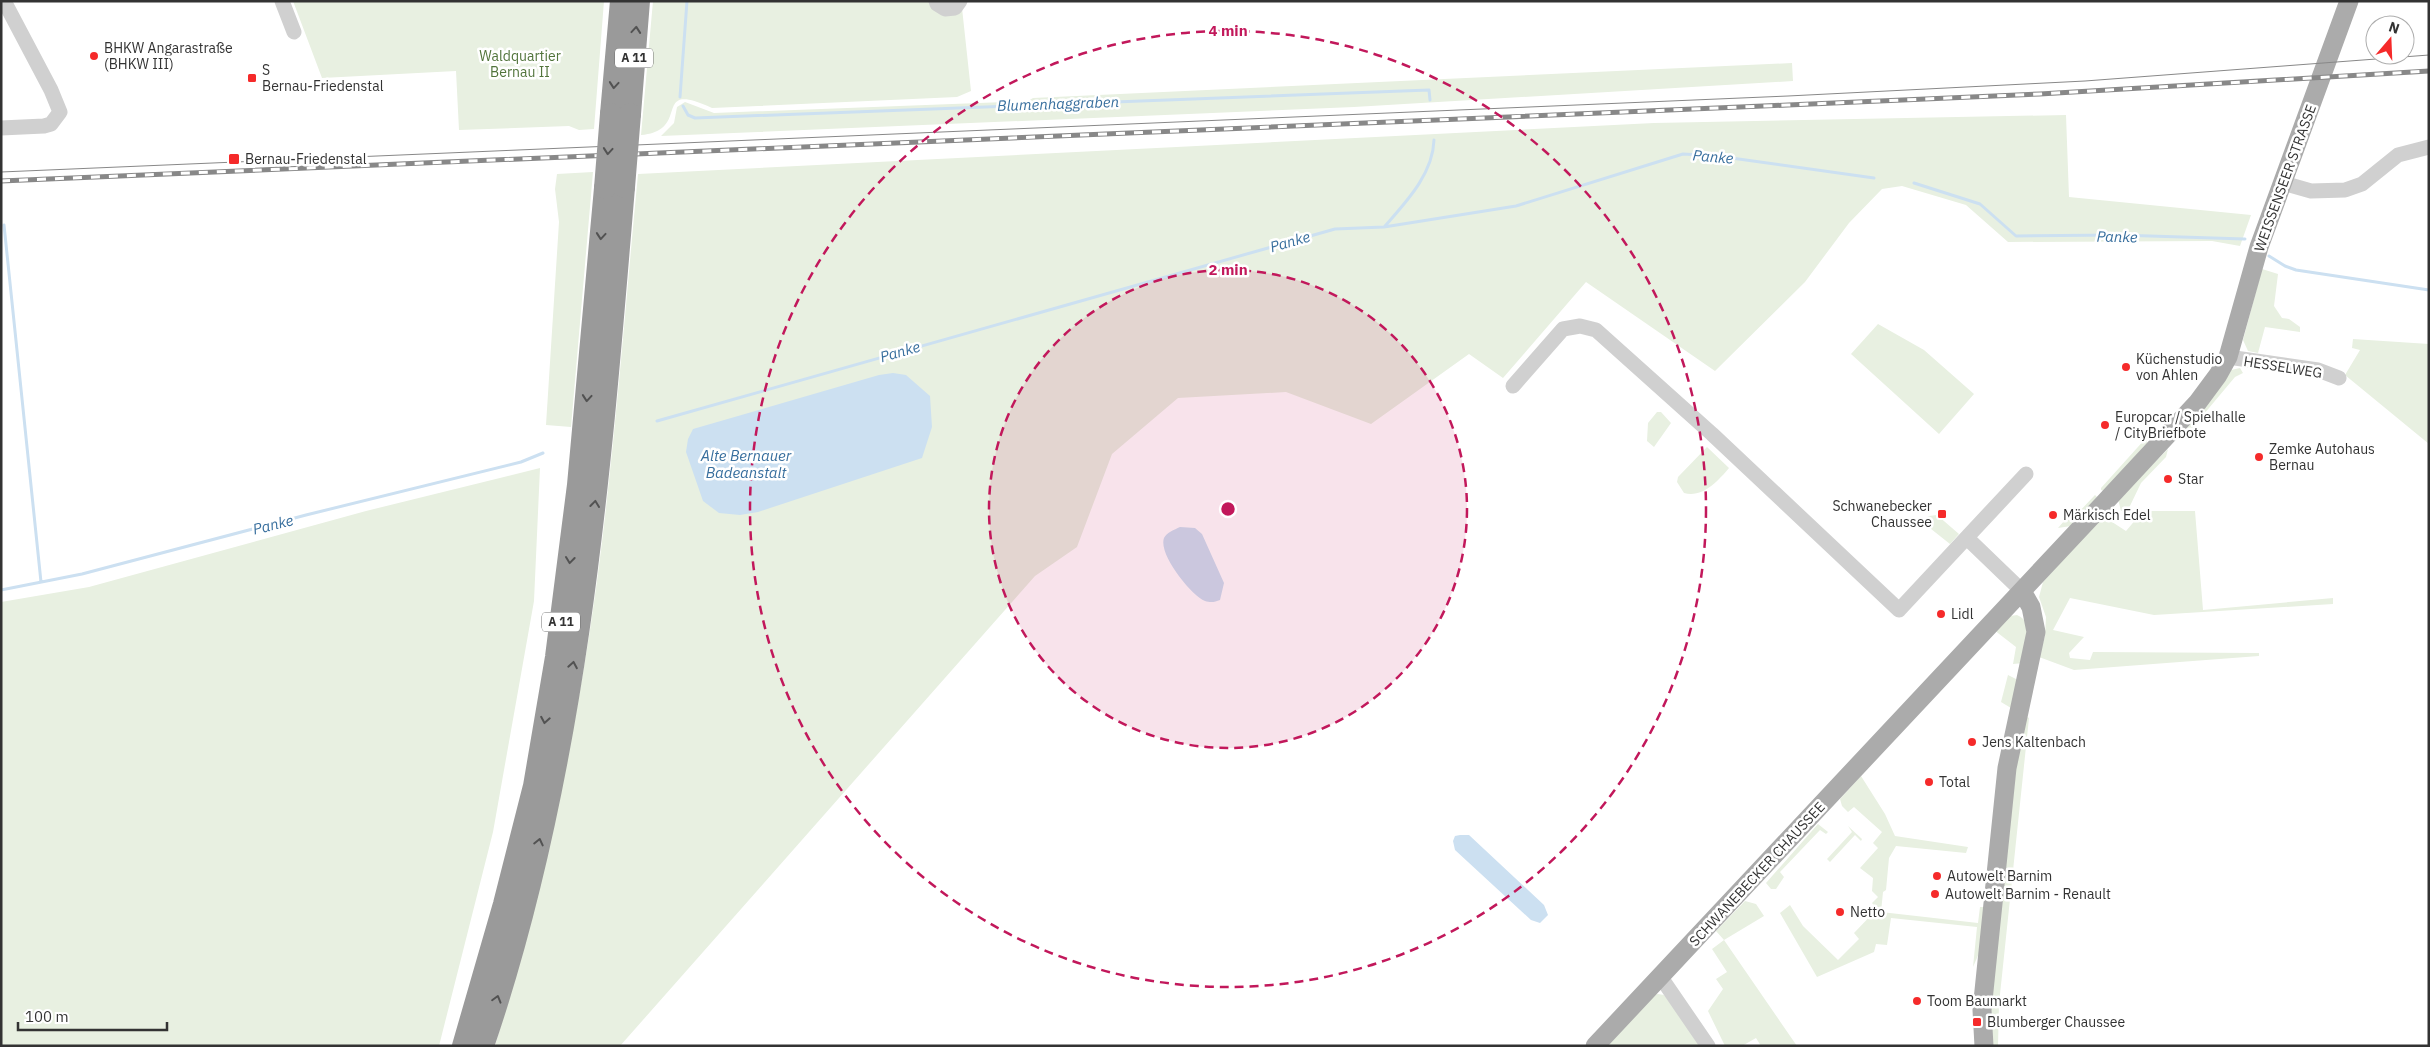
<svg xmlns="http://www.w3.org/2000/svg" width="2430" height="1047" viewBox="0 0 2430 1047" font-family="'IBM Plex Sans',sans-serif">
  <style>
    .green { fill: #e8f0e1 }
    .water { fill: #cce0f1 }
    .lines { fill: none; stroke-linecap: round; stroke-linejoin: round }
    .stream { stroke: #cce0f1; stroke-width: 3 }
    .minor { stroke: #d0d0d0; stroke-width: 15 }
    .major { stroke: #ababab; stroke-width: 19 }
    .highway { stroke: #9a9a9a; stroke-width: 22 }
    .tram { stroke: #888; stroke-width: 1 }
    .rail-casing { stroke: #888; stroke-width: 5 }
    .rail { stroke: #fff; stroke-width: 3; stroke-dasharray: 9; stroke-linecap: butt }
    .highway-bridge { stroke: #9a9a9a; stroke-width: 22 }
    .oneway { stroke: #525252 }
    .ring { fill: none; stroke: #c2185b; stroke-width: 2.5; stroke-dasharray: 9 6 }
    .poi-dot { fill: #f52a2a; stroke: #fff; stroke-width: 2 }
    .labels { text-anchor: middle; stroke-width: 5; stroke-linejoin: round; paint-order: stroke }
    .shield { fill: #fff; stroke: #707070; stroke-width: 1 }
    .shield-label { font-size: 12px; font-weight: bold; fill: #333 }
    .poi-label { font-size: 14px; fill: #333; stroke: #fff; text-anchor: start }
    .park-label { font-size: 14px; fill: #51743b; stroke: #fff }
    .street-label { font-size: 14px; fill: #333; stroke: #fff }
    .water-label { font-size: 15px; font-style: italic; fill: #386f9e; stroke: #fff }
    .centre { fill: #c2185b; stroke: #fff; stroke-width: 2.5 }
    .ring-label { font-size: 15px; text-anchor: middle; font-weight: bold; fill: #c2185b; stroke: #fff; stroke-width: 5; stroke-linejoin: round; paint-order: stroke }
  </style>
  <rect width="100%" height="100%" fill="#fff"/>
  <!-- green -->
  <path class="green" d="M293 1H604L594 129 579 130 569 126 459 130 456 71 322 78Z
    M653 1H928L935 9 962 8 971 91 957 97 712 108C649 79 693 131 641 135Z
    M1792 63 1793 81 1354 107 661 136 674 123 677 107 685 102 714 113 1028 101 1033 98Z
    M2066 115 2069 197 2251 215 2240 246 2212 241 2008 242 1966 205 1902 186 1882 189 1849 223 1805 282 1715 371 1586 282 1503 378 1469 354 1371 424 1286 392 1178 398 1112 454 1077 547 1035 576 620 1046H495C540 893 576 739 597 581 615 446 625 309 638 174L1654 123Z
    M593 172 571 427 546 425 559 222 555 189 557 174Z
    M2262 269 2278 274 2274 306 2282 318 2289 319 2300 327V332L2265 327 2258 353 2248 351 2243 340Z
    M1878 324 1924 350 1974 394 1939 434 1851 354Z
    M2353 339 2429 344V444L2345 375 2360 350 2352 348Z
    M2240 368 2243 373 2235 377 2183 439V433L2225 381 2231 370Z
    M1657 412H1661L1671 423 1654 447 1647 441 1648 423Z
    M2146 438 2147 443 2104 491 2101 490V488Z
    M1707 447 1729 468C1718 481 1703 498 1684 493L1677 482 1678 477Z
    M2168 449 2166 457 2141 483 2128 510 2121 511 2118 499Z
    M540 468 534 601 493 832 439 1046H1V602L89 587 366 511Z
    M2095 495 2097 497 2071 526 2058 528 2071 513 2077 514Z
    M2143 511H2195L2203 610 2333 598V604L2154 615 2070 598 2053 630 2084 637 2069 653 2070 658 2090 660 2093 652 2259 653V656L2074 670 2039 657 2045 636 2046 617 2039 597 2043 582 2098 520H2109L2126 531Z
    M1937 515 1959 534 1950 544 1921 521 1929 516Z
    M2017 615C2035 622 2026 648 2024 663L2013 664 2016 647 1994 630 2010 616Z
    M2008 675 2018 680 2011 708 2001 702Z
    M2022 714 2029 718 1999 1004 1998 1046H1991L1989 1017Z
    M1861 776 1885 814 1895 836 1968 847 1966 853 1896 846 1889 858 1886 890 1883 892 1881 912 1978 923 1980 907H1985L1980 951 1973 967 1977 927 1891 918 1887 945 1876 944 1874 952 1817 977 1780 913 1790 905 1803 926 1838 960 1859 939 1854 933 1877 909 1872 903 1878 897 1872 891 1873 878 1860 868 1878 848 1873 843 1882 832 1854 807 1848 812 1842 806 1840 799Z
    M1818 824 1828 832 1826 834 1820 830 1780 872 1784 877 1776 889H1771L1766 883Z
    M1848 826 1862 839 1861 841 1855 835 1830 862 1827 859 1852 832Z
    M1745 901 1756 904 1764 916 1724 940 1797 1046H1761L1756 1038 1742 1046H1725L1708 1011 1723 989 1716 979 1727 972 1712 949 1724 940 1716 931Z
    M1658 994 1664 995 1704 1046H1602L1653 995Z"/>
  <!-- water -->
  <path class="water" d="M893 373 906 375 930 396 932 427 922 458 758 512 740 515 719 513 703 501 686 452 688 439 693 429 879 375Z
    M1180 527 1195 528 1202 534 1224 583 1220 600C1215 602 1211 603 1205 601 1191 595 1158 554 1164 538 1167 532 1174 530 1180 527Z
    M1460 835H1469L1544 905 1548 915 1540 923 1531 920 1455 850 1453 841 1455 836Z"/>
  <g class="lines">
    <!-- stream -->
    <path class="stream" d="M680 97 687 1
      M683 106 688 115 695 118 1429 90 1430 100
      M1914 183 1980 204 2016 236 2118 235 2245 239
      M4 225 41 582
      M1385 226C1406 202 1433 174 1434 140
      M2269 256 2285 266 2296 270 2429 290
      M657 421 1335 229 1384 227 1516 206 1683 154 1717 156 1874 178
      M1 590 82 574 306 515 521 462 543 453"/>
    <!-- minor -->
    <path class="minor" d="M282 1 294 32
      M936 1 937 4 945 9 955 8 960 1
      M1 128 44 126 51 124 60 112 51 90 4 1
      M2283 183 2311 191 2345 190 2362 184 2398 155 2429 147
      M2228 357 2318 370 2339 378
      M1513 386 1563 329 1580 326 1596 330 1712 434 1899 610 2026 474
      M1967 538 2022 591
      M1660 976 1708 1046"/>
    <!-- major -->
    <path class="major" d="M1595 1046 2106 501 2198 402 2218 375 2228 357 2259 247 2349 1
      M1984 1046 1982 1010 2007 768 2036 632 2031 607 2022 591"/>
    <!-- highway -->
    <path class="highway" d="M611 114 621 1
      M630 114 639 1
      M463 1046 504 904 534 786 556 657 578 485 605 188
      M483 1046C577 770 600 476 624 187"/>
    <!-- tram -->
    <path class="tram" d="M1 172 1788 96 2085 81 2429 55"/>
    <defs>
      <path id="rail" d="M1 181 1788 105 2040 94 2429 71"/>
    </defs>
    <!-- rail casing -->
    <use href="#rail" class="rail-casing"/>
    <!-- rail -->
    <use href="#rail" class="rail"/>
    <!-- highway-bridge -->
    <path class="highway-bridge" d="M624 187 630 114
      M605 188 611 114"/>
  </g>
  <!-- one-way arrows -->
  <defs><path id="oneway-chevron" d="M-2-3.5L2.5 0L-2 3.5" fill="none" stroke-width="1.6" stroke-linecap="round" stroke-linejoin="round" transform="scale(1.25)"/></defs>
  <g class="oneway">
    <use href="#oneway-chevron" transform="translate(636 30) rotate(-85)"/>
    <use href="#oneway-chevron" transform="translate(614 85) rotate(95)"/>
    <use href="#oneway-chevron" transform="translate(608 151) rotate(95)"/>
    <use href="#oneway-chevron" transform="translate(601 236) rotate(95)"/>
    <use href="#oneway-chevron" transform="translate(587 398) rotate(95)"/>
    <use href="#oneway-chevron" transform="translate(595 504) rotate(-83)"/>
    <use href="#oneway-chevron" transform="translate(570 560) rotate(97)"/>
    <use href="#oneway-chevron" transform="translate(573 665) rotate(-80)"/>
    <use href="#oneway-chevron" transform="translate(545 720) rotate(100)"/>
    <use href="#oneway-chevron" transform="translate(539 842) rotate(-77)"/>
    <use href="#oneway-chevron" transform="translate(497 999) rotate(-74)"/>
  </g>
  <!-- distance rings -->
  <circle cx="1228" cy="509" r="239" fill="#c2185b" fill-opacity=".12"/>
  <g class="ring">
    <circle cx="1228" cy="509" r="239"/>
    <circle cx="1228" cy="509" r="478"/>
  </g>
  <!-- markers -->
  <g class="poi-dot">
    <circle cx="94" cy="56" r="5"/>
    <rect x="247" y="73" width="10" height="10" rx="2.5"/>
    <rect x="228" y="153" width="12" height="12" rx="2.5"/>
    <circle cx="2126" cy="367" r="5"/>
    <circle cx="2105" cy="425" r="5"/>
    <circle cx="2259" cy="457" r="5"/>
    <circle cx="2168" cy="479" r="5"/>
    <rect x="1937" y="509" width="10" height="10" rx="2.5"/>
    <circle cx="2053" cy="515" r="5"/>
    <circle cx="1941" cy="614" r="5"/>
    <circle cx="1972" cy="742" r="5"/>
    <circle cx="1929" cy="782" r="5"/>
    <circle cx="1937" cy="876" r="5"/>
    <circle cx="1935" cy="894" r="5"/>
    <circle cx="1840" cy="912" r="5"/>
    <circle cx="1917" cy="1001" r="5"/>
    <rect x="1972" y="1017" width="10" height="10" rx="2.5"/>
  </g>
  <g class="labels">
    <!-- shield labels -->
    <g class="shield">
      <rect x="615" y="48.5" width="38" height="19" rx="4"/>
      <rect x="542" y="612.5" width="38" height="19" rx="4"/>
    </g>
    <g class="shield-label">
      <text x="634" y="62">A 11</text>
      <text x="561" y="626">A 11</text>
    </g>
    <!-- poi labels -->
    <g class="poi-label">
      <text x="104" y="53">BHKW Angarastraße<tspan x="104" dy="16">(BHKW III)</tspan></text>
      <text x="262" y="75">S<tspan x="262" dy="16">Bernau-Friedenstal</tspan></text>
      <text x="245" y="164">Bernau-Friedenstal</text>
      <text x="2136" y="364">Küchenstudio<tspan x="2136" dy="16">von Ahlen</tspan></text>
      <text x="2115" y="422">Europcar / Spielhalle<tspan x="2115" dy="16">/ CityBriefbote</tspan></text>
      <text x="2269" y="454">Zemke Autohaus<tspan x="2269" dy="16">Bernau</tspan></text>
      <text x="2178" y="484">Star</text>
      <text x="1932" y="511" text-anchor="end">Schwanebecker<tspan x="1932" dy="16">Chaussee</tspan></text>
      <text x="2063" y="520">Märkisch Edel</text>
      <text x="1951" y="619">Lidl</text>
      <text x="1982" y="747">Jens Kaltenbach</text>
      <text x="1939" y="787">Total</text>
      <text x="1947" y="881">Autowelt Barnim</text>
      <text x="1945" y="899">Autowelt Barnim - Renault</text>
      <text x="1850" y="917">Netto</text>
      <text x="1927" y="1006">Toom Baumarkt</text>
      <text x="1987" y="1027">Blumberger Chaussee</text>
    </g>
    <!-- park labels -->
    <g class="park-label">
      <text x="520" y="61">Waldquartier<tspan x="520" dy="16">Bernau II</tspan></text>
    </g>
    <!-- street labels -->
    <g class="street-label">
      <text transform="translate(2285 178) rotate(-70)" y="5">WEISSENSEER STRASSE</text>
      <text transform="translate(2283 367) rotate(9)" y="5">HESSELWEG</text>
      <text transform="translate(1757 874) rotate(-47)" y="5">SCHWANEBECKER CHAUSSEE</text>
    </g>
    <!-- water labels -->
    <g class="water-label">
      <text transform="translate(1058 104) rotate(-2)" y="5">Blumenhaggraben</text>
      <text transform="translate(1713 157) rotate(5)" y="5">Panke</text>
      <text transform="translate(2117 237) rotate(1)" y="5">Panke</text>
      <text transform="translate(1290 242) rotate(-16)" y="5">Panke</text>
      <text transform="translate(900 352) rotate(-16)" y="5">Panke</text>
      <text x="746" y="461">Alte Bernauer<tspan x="746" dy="17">Badeanstalt</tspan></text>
      <text transform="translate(273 525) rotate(-14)" y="5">Panke</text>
    </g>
  </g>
  <circle cx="1228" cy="509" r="8" class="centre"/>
  <g class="ring-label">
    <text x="1228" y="36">4 min</text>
    <text x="1228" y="275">2 min</text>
  </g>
  <!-- border -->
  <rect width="2430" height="1047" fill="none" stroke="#333333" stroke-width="5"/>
  <!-- north arrow -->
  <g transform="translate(2390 40) rotate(19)"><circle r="24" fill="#ffffff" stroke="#adadad"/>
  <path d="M0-4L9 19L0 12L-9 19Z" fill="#f52a2a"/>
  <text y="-8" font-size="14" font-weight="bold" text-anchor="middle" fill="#333333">N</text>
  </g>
  <!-- scale -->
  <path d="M18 1022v8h149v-8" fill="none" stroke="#333333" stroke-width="2.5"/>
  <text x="25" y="1022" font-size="15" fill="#333333" stroke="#ffffff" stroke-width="4" paint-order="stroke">100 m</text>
</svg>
